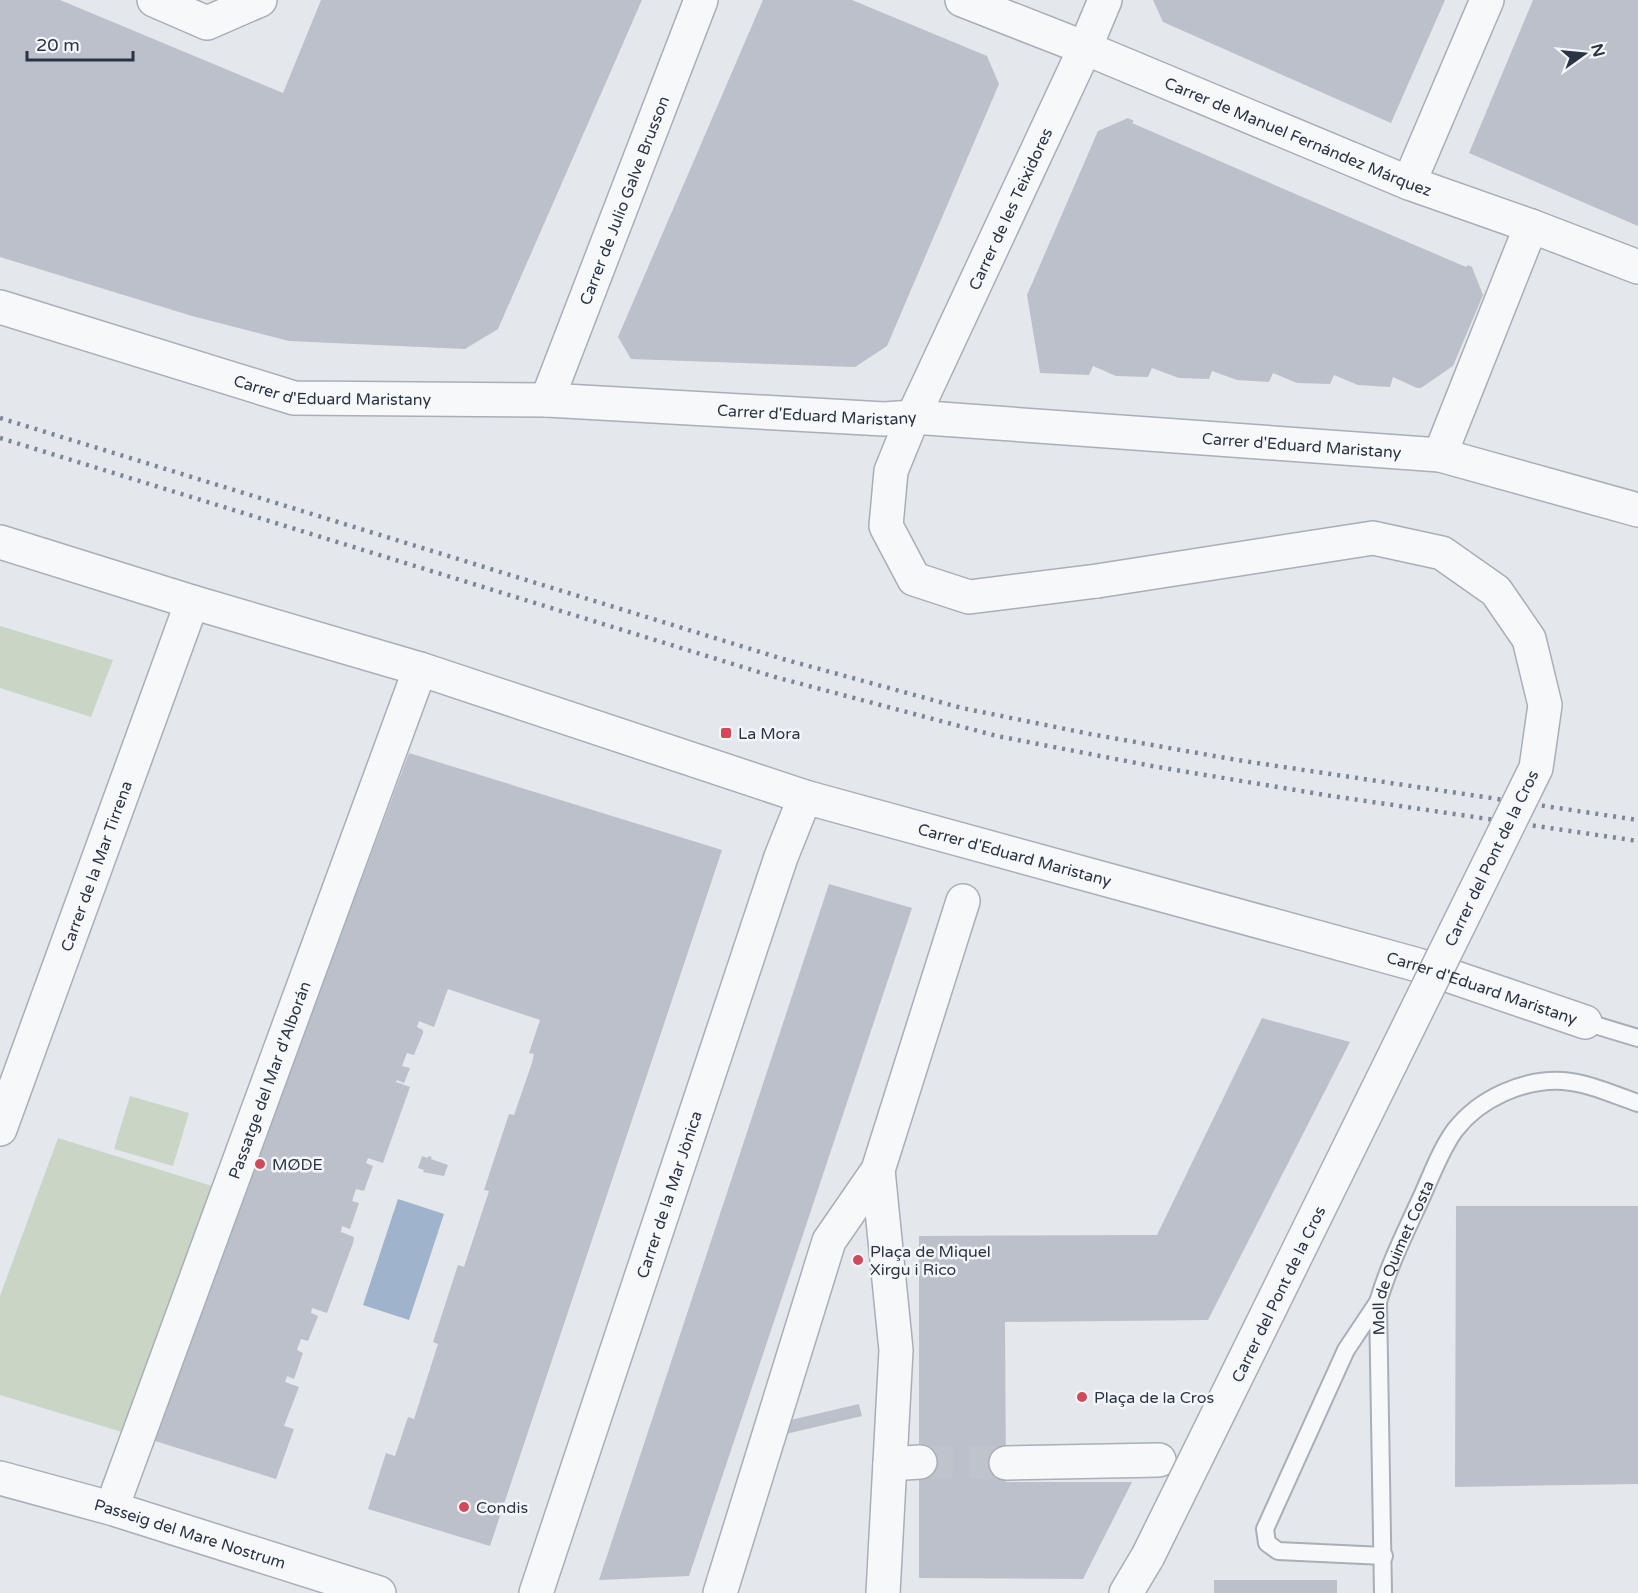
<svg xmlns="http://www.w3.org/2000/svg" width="1638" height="1593" viewBox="0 0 1638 1593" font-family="'Varela Round',sans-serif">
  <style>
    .green { fill: #c9d6c5 }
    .water { fill: #9fb4cc }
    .building { fill: #bbc0ca }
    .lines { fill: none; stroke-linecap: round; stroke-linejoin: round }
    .street-tunnel { stroke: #bfc3cb; stroke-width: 33; stroke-dasharray: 33 16; stroke-linecap: butt }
    .lane-casing { stroke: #a9aeb7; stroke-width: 20 }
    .street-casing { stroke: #a9aeb7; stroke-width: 36 }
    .lane { stroke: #f7f8fa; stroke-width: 16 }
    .street { stroke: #f7f8fa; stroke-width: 33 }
    .rail { stroke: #7d8696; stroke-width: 4.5; stroke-dasharray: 3 6; stroke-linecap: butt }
    .street-bridge-casing { stroke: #a9aeb7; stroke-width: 36; stroke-linecap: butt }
    .street-bridge { stroke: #f7f8fa; stroke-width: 33 }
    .poi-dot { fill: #d1495b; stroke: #f4f6f9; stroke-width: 2 }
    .labels { text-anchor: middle; stroke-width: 5; stroke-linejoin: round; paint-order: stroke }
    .street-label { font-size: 16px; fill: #2b3445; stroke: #f4f6f9 }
    .poi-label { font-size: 16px; fill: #2b3445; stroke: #f4f6f9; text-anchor: start }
  </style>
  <rect width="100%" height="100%" fill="#e4e7ec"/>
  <!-- green -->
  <path class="green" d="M0 626 113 660 91 717 0 688Z
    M130 1096 189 1113 173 1166 114 1149Z
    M58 1138 212 1186 122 1432 0 1395V1296Z"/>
  <!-- water -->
  <path class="water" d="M398 1199 444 1214 409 1320 363 1305Z"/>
  <!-- building -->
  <path class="building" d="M0 0H60L283 93 321 0H642L498 329 465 349 289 341 192 316 0 257Z
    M763 0H852L987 56 999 84 887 346 855 367 631 359 618 337Z
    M1153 0H1445L1391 123 1163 22Z
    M1533 0H1638V226L1469 153Z
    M1128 118 1134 121 1132 123 1314 202 1466 267 1468 265 1472 267 1483 295 1453 366 1421 388H1417L1393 377 1390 387 1358 385 1334 375 1330 384 1297 383 1273 373 1269 382 1237 380 1212 371 1209 379 1179 378 1152 368 1148 377 1116 376 1093 366 1089 375 1040 373 1027 295 1098 131Z
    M409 753 722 850 490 1546 368 1509 386 1453 395 1456 408 1417 414 1419 438 1344 433 1342 458 1265 464 1267 489 1191 484 1190 509 1114 514 1115 532 1063 534 1054 529 1053 540 1020 448 989 434 1027 419 1021 417 1027 423 1030V1033L414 1055 407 1053 402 1066 410 1068 404 1083 397 1080 396 1082 410 1087 383 1163 368 1158 366 1163 373 1166 364 1191 356 1189 352 1201 359 1203 350 1229 342 1226 341 1232 354 1237 353 1243 327 1313 312 1308 311 1313 318 1316 317 1319 308 1341 301 1339 297 1350 303 1353 294 1379 287 1376 285 1382 299 1387 284 1426 294 1429 276 1479 152 1440Z
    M829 884 912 908 689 1576 599 1580Z
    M1262 1018 1350 1042 1208 1320 1005 1322 1006 1482H1132L1083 1579 919 1578V1236L1157 1235Z
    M422 1156 428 1158V1156L432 1157 431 1159 448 1165 444 1176 423 1172 424 1170 418 1168Z
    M1456 1206H1638V1484L1455 1487Z
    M859 1404 862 1416 786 1434 782 1422Z
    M1214 1580H1337V1593H1214Z"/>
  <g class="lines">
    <!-- street-tunnel -->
    <path class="street-tunnel" d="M920 1462 1006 1463"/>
    <defs>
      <g id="lane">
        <path d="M1585 1022 1638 1038"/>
        <path d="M1378 1302 1346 1350 1265 1529 1267 1543 1278 1551 1384 1556"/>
        <path id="s1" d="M1383 1593 1378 1302C1389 1265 1406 1231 1422 1196 1432 1174 1441 1149 1455 1130 1480 1098 1523 1079 1563 1081 1589 1083 1614 1095 1638 1103"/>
      </g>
      <g id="street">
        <path d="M154 0 207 23 260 0"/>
        <path id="s2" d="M962 0 1085 48 1409 183 1531 226 1638 267"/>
        <path d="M1409 183 1487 0"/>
        <path id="s3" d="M0 307 294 398 547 400 884 419 913 417 1440 455 1638 510"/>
        <path id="s4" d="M547 400 701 0"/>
        <path d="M1440 455 1531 226"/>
        <path id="s5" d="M0 542 192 602 420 669 805 797 1418 965 1585 1022"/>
        <path id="s6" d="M1097 581 969 597 914 579 886 526 891 471 913 417 1085 48 1105 0"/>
        <path id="s7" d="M0 1129 192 602"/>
        <path d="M878 1170 896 1350 883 1593"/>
        <path d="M1006 1463 1159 1460"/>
        <path d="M890 1464 920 1462"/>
        <path id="s8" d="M0 1478 114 1509 379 1593"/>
        <path id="s9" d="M118 1491 420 669"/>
        <path id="s10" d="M536 1593 781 857 805 797"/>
        <path d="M720 1593 829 1241 878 1170 963 901"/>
        <path d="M1126 1593 1148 1556"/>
      </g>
    </defs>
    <!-- lane casing -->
    <use href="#lane" class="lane-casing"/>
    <!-- street casing -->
    <use href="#street" class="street-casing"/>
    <!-- lane -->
    <use href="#lane" class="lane"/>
    <!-- street -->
    <use href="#street" class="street"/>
    <!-- rail -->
    <path class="rail" d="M0 418 783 659 962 708 1090 734 1237 760 1638 820
      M0 438 775 677 997 736 1152 766 1325 795 1638 841"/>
    <defs>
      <path id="street-bridge" d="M1097 581 1373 538 1442 553 1496 591 1529 639 1545 705 1536 768 1148 1556"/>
    </defs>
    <!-- street-bridge casing -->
    <use href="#street-bridge" class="street-bridge-casing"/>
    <!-- street-bridge -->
    <use href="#street-bridge" class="street-bridge"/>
  </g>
  <!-- markers -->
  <g class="poi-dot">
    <rect x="720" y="727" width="12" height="12" rx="3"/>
    <circle cx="260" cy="1164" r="6"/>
    <circle cx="858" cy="1260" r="6"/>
    <circle cx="1082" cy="1397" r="6"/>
    <circle cx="464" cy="1507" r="6"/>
  </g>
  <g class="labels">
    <!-- street labels -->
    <g class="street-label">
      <text dy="6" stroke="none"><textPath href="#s2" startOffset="363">Carrer de Manuel Fernández Márquez</textPath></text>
      <text dy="6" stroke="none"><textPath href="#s4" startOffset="214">Carrer de Julio Galve Brusson</textPath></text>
      <text dy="6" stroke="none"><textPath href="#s6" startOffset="590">Carrer de les Teixidores</textPath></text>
      <text dy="6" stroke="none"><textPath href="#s3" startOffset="345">Carrer d'Eduard Maristany</textPath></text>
      <text dy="6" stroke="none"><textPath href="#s3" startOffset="831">Carrer d'Eduard Maristany</textPath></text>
      <text dy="6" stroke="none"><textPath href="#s3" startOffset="1317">Carrer d'Eduard Maristany</textPath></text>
      <text dy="6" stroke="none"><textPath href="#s5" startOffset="1062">Carrer d'Eduard Maristany</textPath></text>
      <text transform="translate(1491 858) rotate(-64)" y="6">Carrer del Pont de la Cros</text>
      <text dy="6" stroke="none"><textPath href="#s7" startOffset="280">Carrer de la Mar Tirrena</textPath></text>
      <text dy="6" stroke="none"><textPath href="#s5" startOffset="1548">Carrer d'Eduard Maristany</textPath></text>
      <text dy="6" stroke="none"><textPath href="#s9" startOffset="438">Passatge del Mar d'Alborán</textPath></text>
      <text dy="6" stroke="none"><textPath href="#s10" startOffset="420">Carrer de la Mar Jònica</textPath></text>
      <text dy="6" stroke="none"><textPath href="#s1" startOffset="340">Moll de Quimet Costa</textPath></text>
      <text transform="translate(1278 1294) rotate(-64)" y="6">Carrer del Pont de la Cros</text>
      <text dy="6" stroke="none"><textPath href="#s8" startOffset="198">Passeig del Mare Nostrum</textPath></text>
    </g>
    <!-- poi labels -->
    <g class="poi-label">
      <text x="738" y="739">La Mora</text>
      <text x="272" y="1170">MØDE</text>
      <text x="870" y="1257">Plaça de Miquel<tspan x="870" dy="18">Xirgu i Rico</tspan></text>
      <text x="1094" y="1403">Plaça de la Cros</text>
      <text x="476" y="1513">Condis</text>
    </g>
  </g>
  <!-- north arrow -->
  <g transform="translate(1584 54) rotate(75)" stroke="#f4f6f9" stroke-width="4.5" paint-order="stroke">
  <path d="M0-4.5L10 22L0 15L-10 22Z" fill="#2b3445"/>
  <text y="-9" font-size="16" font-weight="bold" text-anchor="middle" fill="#2b3445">N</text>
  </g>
  <!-- scale -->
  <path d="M27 51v9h106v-9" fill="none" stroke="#2b3445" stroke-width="3"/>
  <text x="36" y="51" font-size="18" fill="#2b3445" stroke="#f4f6f9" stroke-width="4.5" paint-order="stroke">20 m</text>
</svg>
